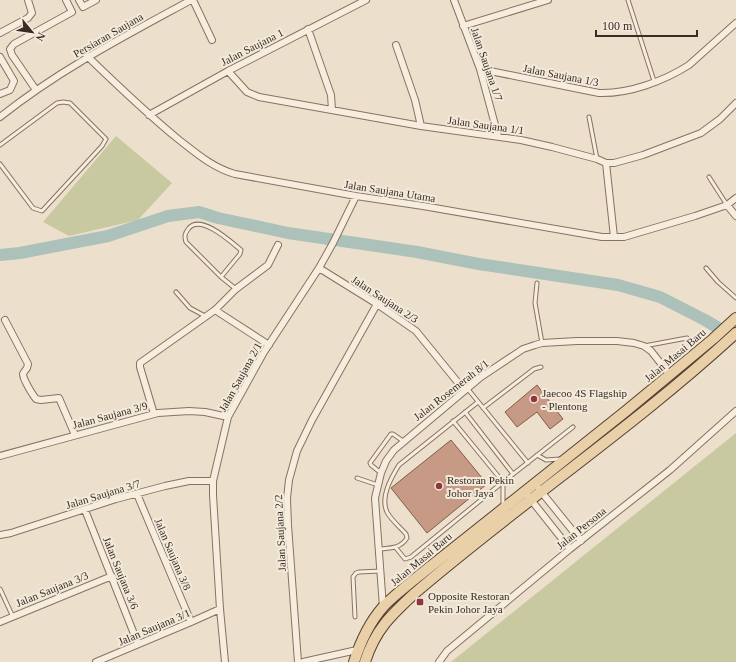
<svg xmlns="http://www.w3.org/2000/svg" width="736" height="662" viewBox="0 0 736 662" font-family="'Times New Roman',serif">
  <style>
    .green { fill: #c8c9a0 }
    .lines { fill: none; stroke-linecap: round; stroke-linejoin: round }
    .river { stroke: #abc1b9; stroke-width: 12 }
    .building { fill: #c69a85; stroke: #845b49 }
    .lane-casing { stroke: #877261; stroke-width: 5 }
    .street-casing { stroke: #877261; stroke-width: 8 }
    .primary-casing { stroke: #564134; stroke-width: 12 }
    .lane { stroke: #f7eddf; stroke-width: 3 }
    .street { stroke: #f7eddf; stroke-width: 6 }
    .primary { stroke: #ead0a8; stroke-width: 10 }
    .poi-dot { fill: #91363f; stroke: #f3eadb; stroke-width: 1.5 }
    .labels { text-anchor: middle; stroke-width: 4; stroke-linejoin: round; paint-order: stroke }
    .street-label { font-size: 11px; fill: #392c23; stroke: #f3eadb }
    .poi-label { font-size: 11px; fill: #392c23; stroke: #f3eadb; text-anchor: start }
  </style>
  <rect width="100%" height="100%" fill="#ecdfcc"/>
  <!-- green -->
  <path class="green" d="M116 136 172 183 138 220 69 236 43 222Z
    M736 433V662H451Z"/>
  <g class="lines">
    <!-- river -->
    <path class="river" d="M0 255 20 253 108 236 168 216 199 212 218 218 288 233 417 252 479 264 618 285 660 297 705 320 732 336"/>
  </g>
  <!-- building -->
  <path class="building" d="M537 385 563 419 550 429 537 412 517 427 505 412Z
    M451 440 487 484 427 533 391 488Z"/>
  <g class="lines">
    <defs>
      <path id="lane" d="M628 0 654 81
        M589 117 597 159
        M0 145 57 103 63 102 70 103 106 139 102 146 42 211 33 208 0 164
        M709 177 727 205
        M706 268 718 282 736 298
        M221 277 240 254 241 250C231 242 201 214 189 228 185 233 184 236 186 242L221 277 236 289
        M537 283 535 303 542 343
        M176 292 190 308 205 316
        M644 346 687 338
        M467 388 528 463
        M483 408 534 369 541 367
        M465 412 513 474
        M537 455 546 460 560 459
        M381 473 371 465 370 463 391 434H393L403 441
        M357 478 378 485
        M503 506V482L573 427
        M396 548 405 559 411 557 503 482 453 421
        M379 549C390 548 400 549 407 538L406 534C400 527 391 520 387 512 380 497 391 478 399 465L478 402
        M0 589 13 617
        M355 617 353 577 356 573 359 572 381 571"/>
      <path id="street" d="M79 0 83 7 96 0
        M193 0 212 40
        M454 0 480 69 498 136
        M463 26 548 0
        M308 29 331 95 332 110
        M0 33 28 18 32 13 28 0
        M396 45 415 100 421 126
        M87 56C117 85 146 113 178 139 196 153 213 168 235 174L356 196 423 206 602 237H624L695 216 727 205 736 198
        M0 57 14 81 10 90 0 94
        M480 69 599 93C629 94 664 81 689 65L736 23
        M228 71 247 92 259 97 421 126 521 140 552 147 597 159 606 163H614L643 155 701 133 720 119 736 103
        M36 90 12 55 10 49 14 44 72 12 66 0
        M149 115 228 71 366 0
        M0 117C59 70 125 36 191 0
        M606 163 614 237
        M727 205 736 216
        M319 268 377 304 416 331 464 390
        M215 310 269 345
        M5 320 28 364 27 368C26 370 24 371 23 374 23 379 32 394 36 399L41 400 59 398 75 435
        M154 414 140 367V363L215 310 236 289 268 265 278 245
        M0 456 158 413 189 411 205 412 228 417
        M539 489 581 541
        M524 491 570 549
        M137 494 191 622
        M85 510 138 644
        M0 535 11 533 116 499 165 486 189 481H213
        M383 607 375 498 381 473 386 461 394 450 481 377 523 349 535 345 542 343 577 341H617L634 343 644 346 651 351 670 375
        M0 622 112 576
        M96 662 191 622 220 609
        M225 662 220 609 213 495V481L228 417 264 352 319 268 333 243 356 196
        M298 662 288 525 287 498 289 480 297 451 312 420 377 304
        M303 662 357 650
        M439 662 447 651 570 549 670 470 736 411"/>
      <path id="primary" d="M354 662C360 643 369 623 383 607 391 598 402 590 411 582L626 411 713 339 736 318
        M365 662C375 630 391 615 415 593 520 503 635 426 736 333"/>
    </defs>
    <!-- lane casing -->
    <use href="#lane" class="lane-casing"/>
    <!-- street casing -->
    <use href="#street" class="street-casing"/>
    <!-- primary casing -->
    <use href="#primary" class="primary-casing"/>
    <!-- lane -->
    <use href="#lane" class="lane"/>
    <!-- street -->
    <use href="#street" class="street"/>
    <!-- primary -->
    <use href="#primary" class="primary"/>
  </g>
  <!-- markers -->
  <g class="poi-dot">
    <circle cx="534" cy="399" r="4"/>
    <circle cx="439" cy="486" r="4"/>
    <rect x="416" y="598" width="8" height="8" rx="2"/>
  </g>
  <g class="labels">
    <!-- street labels -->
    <g class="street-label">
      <text transform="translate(108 35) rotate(-30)" y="4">Persiaran Saujana</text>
      <text transform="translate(252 47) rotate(-27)" y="4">Jalan Saujana 1</text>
      <text transform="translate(487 64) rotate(71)" y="4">Jalan Saujana 1/7</text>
      <text transform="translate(561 75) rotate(11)" y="4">Jalan Saujana 1/3</text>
      <text transform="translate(486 125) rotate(8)" y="4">Jalan Saujana 1/1</text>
      <text transform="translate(390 191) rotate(9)" y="4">Jalan Saujana Utama</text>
      <text transform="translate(385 299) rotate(33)" y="4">Jalan Saujana 2/3</text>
      <text transform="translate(675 355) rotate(-40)" y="4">Jalan Masai Baru</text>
      <text transform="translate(240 377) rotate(-61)" y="4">Jalan Saujana 2/1</text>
      <text transform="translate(451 390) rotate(-38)" y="4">Jalan Rosemerah 8/1</text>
      <text transform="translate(110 415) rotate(-15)" y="4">Jalan Saujana 3/9</text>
      <text transform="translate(103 494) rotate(-17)" y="4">Jalan Saujana 3/7</text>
      <text transform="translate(581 528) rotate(-39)" y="4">Jalan Persona</text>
      <text transform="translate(280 533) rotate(-93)" y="4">Jalan Saujana 2/2</text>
      <text transform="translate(173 554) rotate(67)" y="4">Jalan Saujana 3/8</text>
      <text transform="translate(421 559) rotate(-40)" y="4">Jalan Masai Baru</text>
      <text transform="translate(121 573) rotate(68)" y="4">Jalan Saujana 3/6</text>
      <text transform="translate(52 589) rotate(-22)" y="4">Jalan Saujana 3/3</text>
      <text transform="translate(154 627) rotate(-23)" y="4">Jalan Saujana 3/1</text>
    </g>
    <!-- poi labels -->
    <g class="poi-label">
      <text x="542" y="397">Jaecoo 4S Flagship<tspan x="542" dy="13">- Plentong</tspan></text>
      <text x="447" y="484">Restoran Pekin<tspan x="447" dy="13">Johor Jaya</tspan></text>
      <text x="428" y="600">Opposite Restoran<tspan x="428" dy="13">Pekin Johor Jaya</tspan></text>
    </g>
  </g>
  <!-- north arrow -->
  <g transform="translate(32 32) rotate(119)" stroke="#f3eadb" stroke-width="3" paint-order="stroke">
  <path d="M0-3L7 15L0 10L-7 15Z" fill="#392c23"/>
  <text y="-6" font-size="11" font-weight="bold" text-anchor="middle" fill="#392c23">N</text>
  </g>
  <!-- scale -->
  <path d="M596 30v6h101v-6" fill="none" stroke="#392c23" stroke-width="2"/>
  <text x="602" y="30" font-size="12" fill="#392c23" stroke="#f3eadb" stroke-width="3" paint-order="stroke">100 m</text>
</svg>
